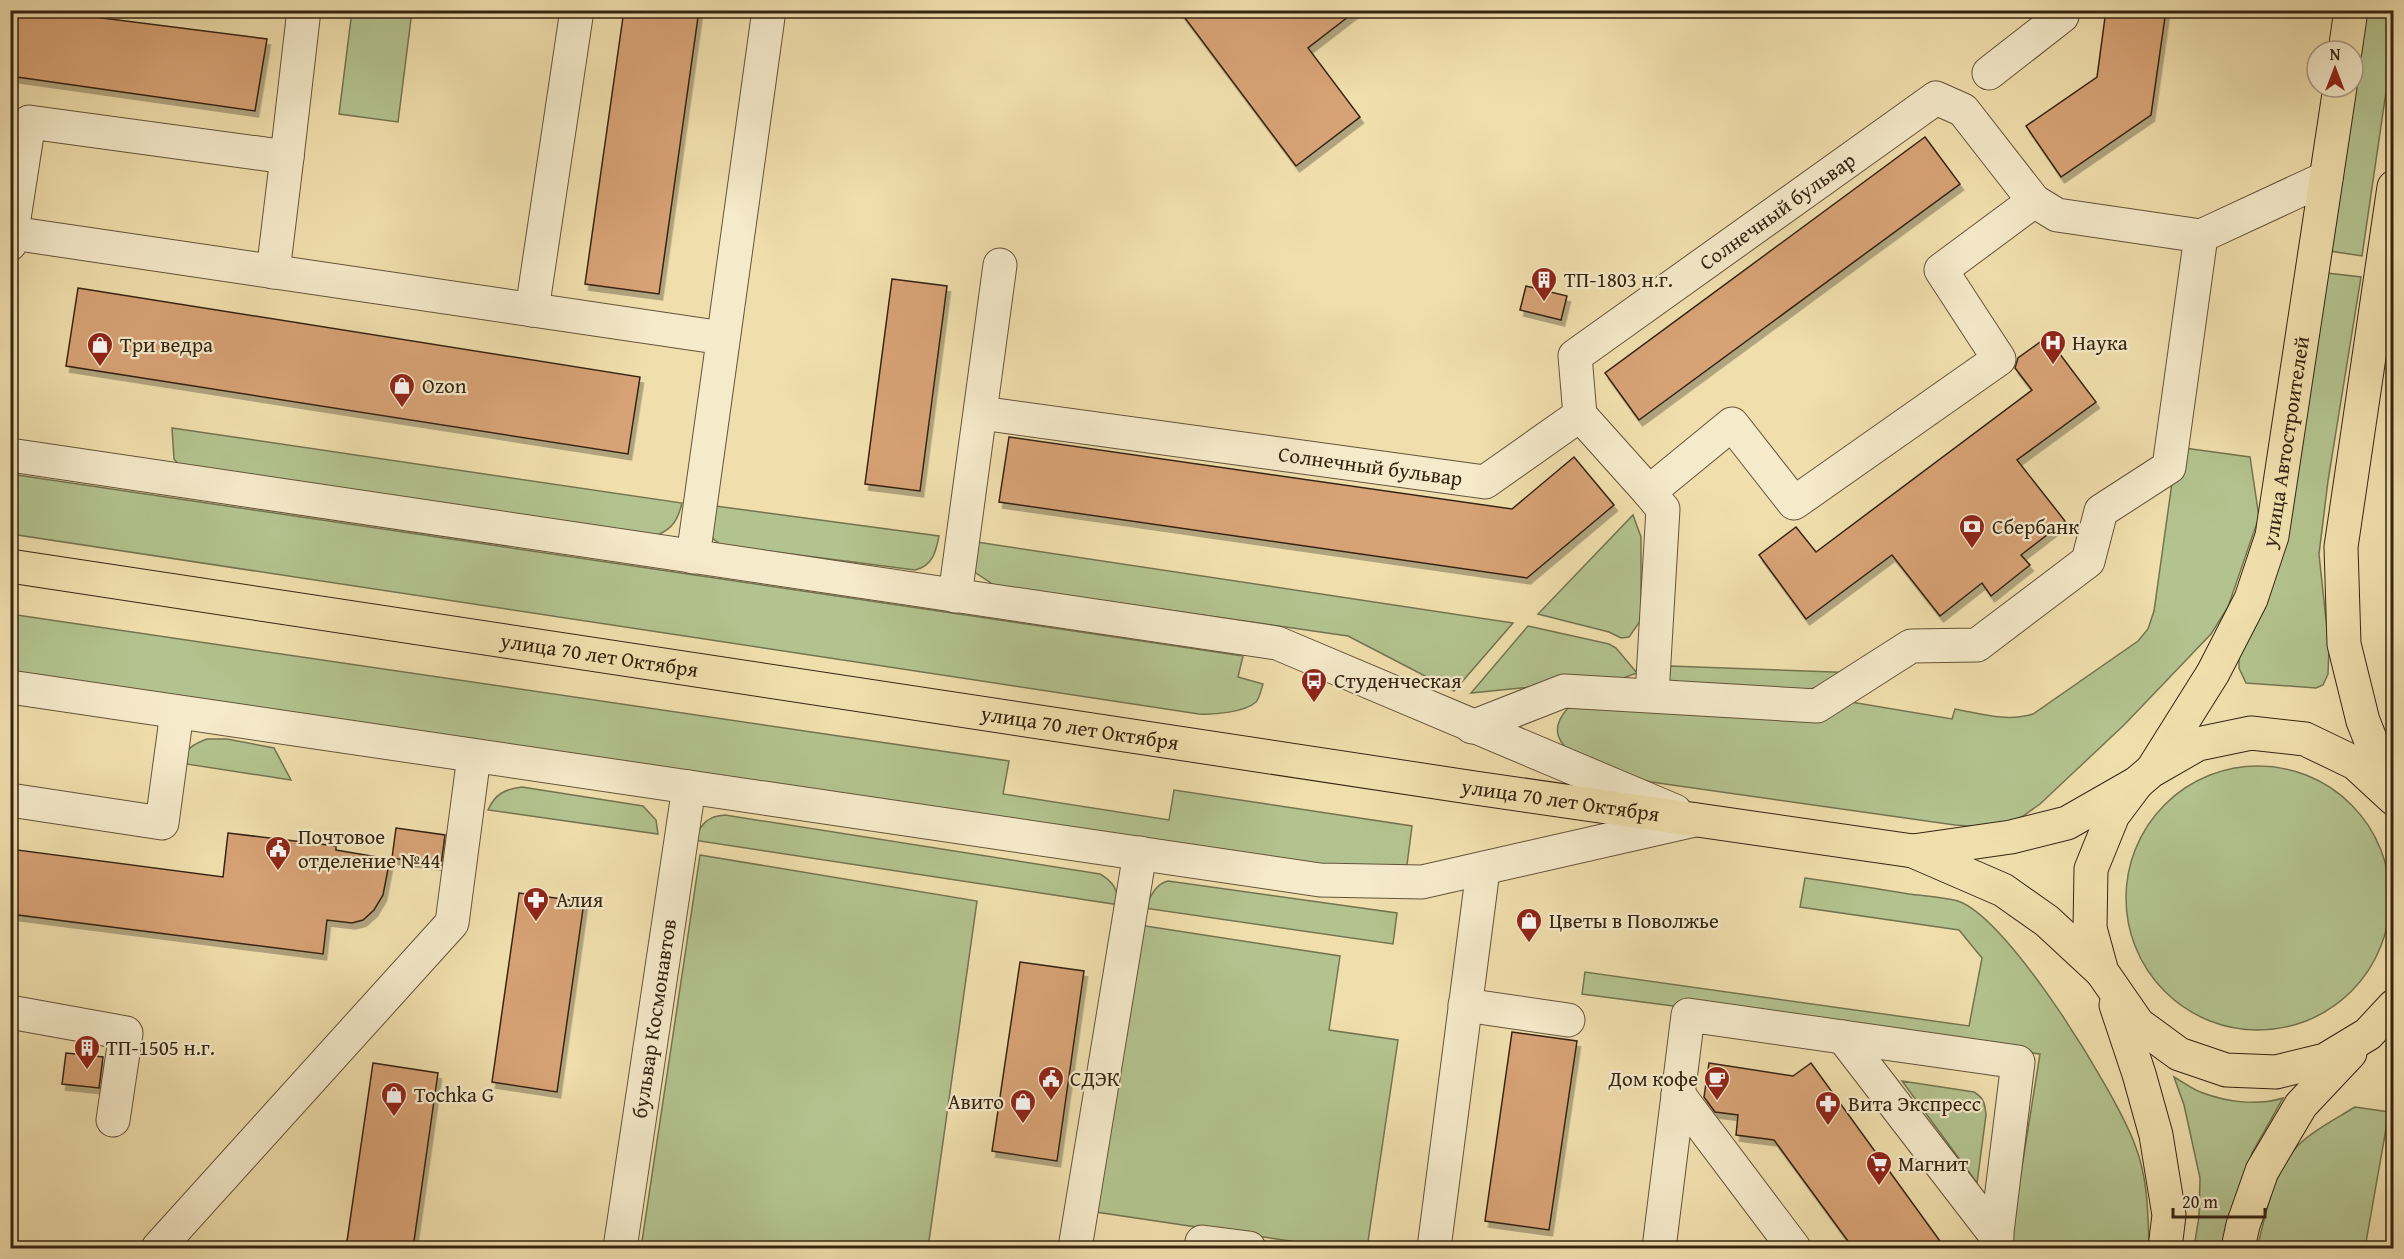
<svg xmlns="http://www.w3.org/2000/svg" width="2404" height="1259" viewBox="0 0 2404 1259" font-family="'Gentium Book Plus',serif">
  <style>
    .green { fill: #b3c38f; stroke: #747450; stroke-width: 1.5 }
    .building { fill: #d7a275; stroke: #352412; stroke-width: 1.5; filter: url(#shadow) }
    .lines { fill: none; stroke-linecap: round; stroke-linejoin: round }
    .minor-casing { stroke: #645339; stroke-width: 35 }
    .major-casing { stroke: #352412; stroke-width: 35 }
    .minor { stroke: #f5eaca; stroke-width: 33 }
    .major { stroke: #f0dfad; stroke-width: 33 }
    .labels { text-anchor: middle; stroke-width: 4.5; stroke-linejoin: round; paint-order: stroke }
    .street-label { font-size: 21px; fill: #352412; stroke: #f5eaca }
    .poi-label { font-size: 21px; fill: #352412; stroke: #f5eaca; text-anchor: start }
  </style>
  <defs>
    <filter id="shadow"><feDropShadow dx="3.5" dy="6" stdDeviation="0" flood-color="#0004"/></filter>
  </defs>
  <rect width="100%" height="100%" fill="#f0dfad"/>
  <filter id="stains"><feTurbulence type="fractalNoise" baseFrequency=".00333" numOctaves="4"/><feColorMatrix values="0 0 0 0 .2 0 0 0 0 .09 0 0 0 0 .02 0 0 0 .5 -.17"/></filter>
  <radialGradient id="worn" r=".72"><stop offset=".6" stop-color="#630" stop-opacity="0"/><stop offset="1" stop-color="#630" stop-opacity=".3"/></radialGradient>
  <!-- green -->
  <path class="green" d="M352 11H412L398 122 339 114Z
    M2366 11H2393V44L2362 256 2330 251Z
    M2327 273 2361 277 2328 481 2319 554 2329 648 2328 674 2323 685 2316 688 2246 683 2239 668V657Z
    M172 428 682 503C678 519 673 529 657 535L179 465 174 459Z
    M2177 447 2250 457 2259 517 2228 607 2211 634 2124 725 2040 804 2023 816 2004 825 1981 827 1955 825 1651 782C1621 774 1526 754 1568 708L1839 700 1952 719 1955 709C1982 714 2007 722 2033 714L2138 641 2148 629 2154 611Z
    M10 474 1243 656 1238 677 1263 684C1261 690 1260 697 1256 702 1245 712 1214 715 1199 714L11 534Z
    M708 505 939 536C936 551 933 566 915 570L722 545C704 536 708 523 708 505Z
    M1633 515 1641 537V620L1629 637 1621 638 1609 632 1538 614Z
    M970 541 1513 623 1454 691 1348 636 994 585 973 571Z
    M10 614 1009 761 1003 794 1169 820 1174 790 1412 826 1407 865 1313 870 11 675Z
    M1528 626 1609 644 1616 648 1637 673 1623 678 1471 693Z
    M1669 666 1861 673 1792 695 1669 685Z
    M207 739H227L274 748 291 780 180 763C186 749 193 744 207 739Z
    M2126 898a132 132 0 1 1 264 0a132 132 0 1 1-264 0Z
    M522 787 643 806 656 820 658 834 488 810C495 794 505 789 522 787Z
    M725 815 1100 874C1114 882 1117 890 1120 905L693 840C702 824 707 816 725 815Z
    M700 855 977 901 928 1248H641Z
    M1805 878C1840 883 1874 888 1909 894 1925 896 1943 897 1958 901 2009 918 2116 1093 2135 1145 2148 1178 2148 1214 2149 1248H2009L2040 1054 1582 994 1585 972 1969 1026 1982 958 1959 930 1800 907Z
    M1168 881 1397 913 1393 944 1144 908C1151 897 1155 884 1168 881Z
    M1139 925 1340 956 1329 1030 1398 1040 1367 1248H1338L1096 1212Z
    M2174 1077C2183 1082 2193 1090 2203 1093 2227 1102 2258 1106 2283 1098L2252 1153 2234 1218 2230 1248H2194L2199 1216 2200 1178 2184 1105Z
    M1902 1081 1974 1092C1984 1098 1985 1104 1986 1115L1977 1183Z
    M2355 1107 2389 1112 2365 1248H2257C2267 1211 2273 1166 2304 1140 2319 1127 2339 1117 2355 1107Z"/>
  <!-- building -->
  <path class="building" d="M10 10H39L267 39 255 111 10 76Z
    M624 10H699L659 294 585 284Z
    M1179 10H1357L1308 48 1360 117 1296 166Z
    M2106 10H2166L2151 115 2061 177 2026 126 2097 77Z
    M1925 137 1960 184 1639 420 1605 373Z
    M892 279 947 286 920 491 865 484Z
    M1526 286 1567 296 1561 320 1520 310Z
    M78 288 640 377 628 454 66 366Z
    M2047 337 2096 402 2017 460 2065 521 2021 555 2030 565 1991 596 1982 583 1940 616 1892 555 1806 619 1759 555 1796 527 1816 552 2032 390 2015 368 2018 358Z
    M1009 437 1512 509 1574 457 1614 505 1527 578 999 502Z
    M396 828 445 835 441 865 392 858Z
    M228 833 336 846V850L390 859 383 895 374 910 363 920 352 923 327 920 323 954 10 914V849L223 877Z
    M519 893 584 902 557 1092 492 1082Z
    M1020 962 1084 971 1057 1161 992 1151Z
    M1512 1032 1577 1041 1549 1230 1485 1221Z
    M66 1053 103 1057 99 1088 62 1084Z
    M373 1063 438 1073 413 1248H346Z
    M1709 1063 1793 1076 1811 1063 1945 1248H1853L1774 1140 1736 1135 1738 1115 1715 1112 1704 1097Z"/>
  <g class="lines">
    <defs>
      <g id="minor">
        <path d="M1989 73 2062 16 2063 10"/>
        <path d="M12 233 723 338"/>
        <path d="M10 244 29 122 287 157 304 10"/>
        <path d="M273 272 287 157"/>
        <path d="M532 310 577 10"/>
        <path id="s1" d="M981 413 1485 482 1580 415 1575 356 1936 98 1963 110 2034 201 2057 215 2201 236 2326 178"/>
        <path d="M1580 415 1649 492"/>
        <path d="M10 455 1277 643 1675 811"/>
        <path d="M693 557 769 10"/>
        <path d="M955 596 1000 265"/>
        <path d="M10 687 1320 880 1422 882 1695 820"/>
        <path d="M1652 695 1663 509 1649 492 1732 424 1794 503 1999 359 1941 270 2034 201"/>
        <path d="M1472 727 1564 691 1817 706 1911 646 1977 645 2088 561 2101 511 2169 467 2201 236"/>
        <path d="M10 800 162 823 177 712"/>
        <path d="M1465 1005 1568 1020"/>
        <path d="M10 1012 126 1033 113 1120"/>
        <path d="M1843 1037 1997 1237"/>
        <path d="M1678 1094 1794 1248"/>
        <path d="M158 1248 452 923 474 756"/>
        <path id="s2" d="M620 1248 689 787"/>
        <path d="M1075 1248 1140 853"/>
        <path d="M1201 1248 1202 1242 1249 1248"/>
        <path d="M1434 1248 1483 870"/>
        <path d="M1659 1248 1688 1015 2018 1062 1995 1248"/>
      </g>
      <g id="major">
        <path d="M2345 51 2351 10"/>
        <path id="s3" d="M10 566 1475 788 1913 851 2011 837 2067 823 2137 783"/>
        <path id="s4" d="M2154 767 2213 673 2251 599 2272 536 2340 87"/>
        <path d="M2391 791 2363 721 2344 644 2341 547 2394 187"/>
        <path d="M2394 799 2355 763 2305 739 2251 733 2198 744 2151 771 2137 783 2113 815 2091 869 2090 928 2102 972 2138 1024 2179 1054 2226 1070 2276 1072 2325 1060 2368 1034 2394 1006"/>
        <path d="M1913 851 2003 890 2047 921 2102 972"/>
        <path d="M2116 1005 2139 1074 2156 1135 2169 1215 2165 1248"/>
        <path d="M2238 1248 2243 1225 2262 1171 2301 1105 2350 1053"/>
      </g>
    </defs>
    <!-- minor casing -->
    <use href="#minor" class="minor-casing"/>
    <!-- major casing -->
    <use href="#major" class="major-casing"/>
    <!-- minor -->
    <use href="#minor" class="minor"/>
    <!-- major -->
    <use href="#major" class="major"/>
  </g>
  <!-- icons -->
  <defs>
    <symbol id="building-pin" viewBox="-11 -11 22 30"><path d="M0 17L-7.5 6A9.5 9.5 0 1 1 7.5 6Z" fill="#8f2418" stroke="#f5eaca"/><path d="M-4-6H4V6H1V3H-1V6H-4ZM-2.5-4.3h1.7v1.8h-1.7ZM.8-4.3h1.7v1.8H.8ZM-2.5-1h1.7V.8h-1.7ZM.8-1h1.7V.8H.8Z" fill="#fff"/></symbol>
    <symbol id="hospital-pin" viewBox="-11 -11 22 30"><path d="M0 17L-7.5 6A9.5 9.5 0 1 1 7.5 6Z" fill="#8f2418" stroke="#f5eaca"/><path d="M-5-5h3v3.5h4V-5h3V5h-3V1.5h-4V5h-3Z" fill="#fff"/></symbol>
    <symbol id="shop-pin" viewBox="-11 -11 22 30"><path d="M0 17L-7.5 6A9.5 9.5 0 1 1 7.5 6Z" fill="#8f2418" stroke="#f5eaca"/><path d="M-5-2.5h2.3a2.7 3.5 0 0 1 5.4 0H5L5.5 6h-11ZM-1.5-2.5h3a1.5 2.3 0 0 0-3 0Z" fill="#fff"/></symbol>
    <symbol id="bank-pin" viewBox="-11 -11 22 30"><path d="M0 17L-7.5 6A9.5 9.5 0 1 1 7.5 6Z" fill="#8f2418" stroke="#f5eaca"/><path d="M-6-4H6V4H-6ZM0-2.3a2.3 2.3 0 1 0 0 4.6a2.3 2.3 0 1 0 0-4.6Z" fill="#fff"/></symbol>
    <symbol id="bus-pin" viewBox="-11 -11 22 30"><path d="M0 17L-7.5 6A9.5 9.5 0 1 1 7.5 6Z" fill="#8f2418" stroke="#f5eaca"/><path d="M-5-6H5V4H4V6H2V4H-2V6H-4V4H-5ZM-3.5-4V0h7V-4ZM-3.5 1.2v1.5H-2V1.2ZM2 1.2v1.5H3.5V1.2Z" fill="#fff"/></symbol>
    <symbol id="civic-pin" viewBox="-11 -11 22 30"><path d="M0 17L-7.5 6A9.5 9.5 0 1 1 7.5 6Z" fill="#8f2418" stroke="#f5eaca"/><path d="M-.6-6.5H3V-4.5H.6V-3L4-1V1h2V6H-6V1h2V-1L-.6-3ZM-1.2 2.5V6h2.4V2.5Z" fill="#fff"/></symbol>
    <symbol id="pharmacy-pin" viewBox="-11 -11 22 30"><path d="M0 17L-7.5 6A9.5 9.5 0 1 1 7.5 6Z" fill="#8f2418" stroke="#f5eaca"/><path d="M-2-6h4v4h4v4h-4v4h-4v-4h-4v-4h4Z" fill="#fff"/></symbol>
    <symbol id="cafe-pin" viewBox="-11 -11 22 30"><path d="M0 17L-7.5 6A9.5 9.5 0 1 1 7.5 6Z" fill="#8f2418" stroke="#f5eaca"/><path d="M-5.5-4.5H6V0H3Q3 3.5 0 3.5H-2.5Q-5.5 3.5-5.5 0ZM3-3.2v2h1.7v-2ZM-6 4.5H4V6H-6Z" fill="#fff"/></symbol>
    <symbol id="supermarket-pin" viewBox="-11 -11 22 30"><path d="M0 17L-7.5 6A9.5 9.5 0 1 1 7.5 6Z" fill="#8f2418" stroke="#f5eaca"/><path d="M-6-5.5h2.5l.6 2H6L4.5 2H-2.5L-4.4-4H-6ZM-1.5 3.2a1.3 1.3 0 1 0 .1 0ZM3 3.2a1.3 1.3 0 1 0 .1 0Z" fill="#fff"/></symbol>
  </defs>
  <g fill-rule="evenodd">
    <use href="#building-pin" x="1529" y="265" width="30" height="40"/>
    <use href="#hospital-pin" x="2038" y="328" width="30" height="40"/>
    <use href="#shop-pin" x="85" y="330" width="30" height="40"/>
    <use href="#shop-pin" x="387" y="371" width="30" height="40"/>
    <use href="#bank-pin" x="1957" y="512" width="30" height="40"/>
    <use href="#bus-pin" x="1299" y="666" width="30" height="40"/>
    <use href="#civic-pin" x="263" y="834" width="30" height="40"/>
    <use href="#pharmacy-pin" x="521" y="885" width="30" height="40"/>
    <use href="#shop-pin" x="1514" y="906" width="30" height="40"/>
    <use href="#building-pin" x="72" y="1033" width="30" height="40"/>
    <use href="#civic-pin" x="1036" y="1064" width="30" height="40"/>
    <use href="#cafe-pin" x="1702" y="1064" width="30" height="40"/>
    <use href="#shop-pin" x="379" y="1080" width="30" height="40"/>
    <use href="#shop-pin" x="1008" y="1087" width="30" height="40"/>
    <use href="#pharmacy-pin" x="1813" y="1089" width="30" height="40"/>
    <use href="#supermarket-pin" x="1864" y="1149" width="30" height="40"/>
  </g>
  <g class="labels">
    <!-- street labels -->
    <g class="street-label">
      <text dy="7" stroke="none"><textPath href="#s1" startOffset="933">Солнечный бульвар</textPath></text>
      <text dy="7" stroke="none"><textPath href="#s4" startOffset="356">улица Автостроителей</textPath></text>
      <text dy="7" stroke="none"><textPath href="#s1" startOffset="393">Солнечный бульвар</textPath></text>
      <text dy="7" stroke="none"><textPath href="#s3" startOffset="596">улица 70 лет Октября</textPath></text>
      <text dy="7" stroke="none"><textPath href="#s3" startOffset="1082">улица 70 лет Октября</textPath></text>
      <text dy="7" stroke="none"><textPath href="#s3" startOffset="1568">улица 70 лет Октября</textPath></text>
      <text dy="7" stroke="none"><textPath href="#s2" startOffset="232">бульвар Космонавтов</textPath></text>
    </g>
    <!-- poi labels -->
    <g class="poi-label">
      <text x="1564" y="287">ТП-1803 н.г.</text>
      <text x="2072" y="350">Наука</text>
      <text x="120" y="352">Три ведра</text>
      <text x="422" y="393">Ozon</text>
      <text x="1992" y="534">Сбербанк</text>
      <text x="1334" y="688">Студенческая</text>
      <text x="298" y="844">Почтовое<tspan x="298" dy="24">отделение №44</tspan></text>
      <text x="556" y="907">Алия</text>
      <text x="1549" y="928">Цветы в Поволжье</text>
      <text x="106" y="1055">ТП-1505 н.г.</text>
      <text x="1070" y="1086">СДЭК</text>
      <text x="1698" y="1086" text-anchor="end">Дом кофе</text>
      <text x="414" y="1102">Tochka G</text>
      <text x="1004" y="1109" text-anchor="end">Авито</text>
      <text x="1848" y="1111">Вита Экспресс</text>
      <text x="1898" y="1171">Магнит</text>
    </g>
  </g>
  <!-- margin -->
  <rect width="2404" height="1259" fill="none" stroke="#f0dfad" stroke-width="36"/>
  <rect x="12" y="12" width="2380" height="1235" fill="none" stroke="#352412" stroke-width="3"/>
  <rect x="18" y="18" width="2368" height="1223" fill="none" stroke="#352412" stroke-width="1.5"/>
  <!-- north arrow -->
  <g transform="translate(2335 69)"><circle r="28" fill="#f5eaca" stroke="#a89b80" stroke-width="1.5"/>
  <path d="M0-4.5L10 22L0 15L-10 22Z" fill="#8f2418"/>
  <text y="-9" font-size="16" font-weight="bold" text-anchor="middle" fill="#352412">N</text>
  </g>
  <!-- scale -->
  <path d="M2173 1208v9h92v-9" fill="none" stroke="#352412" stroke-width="3"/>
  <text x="2182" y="1208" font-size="18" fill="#352412" stroke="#f5eaca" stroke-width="4.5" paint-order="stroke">20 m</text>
  <rect width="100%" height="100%" filter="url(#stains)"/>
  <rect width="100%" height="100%" fill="url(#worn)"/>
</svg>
